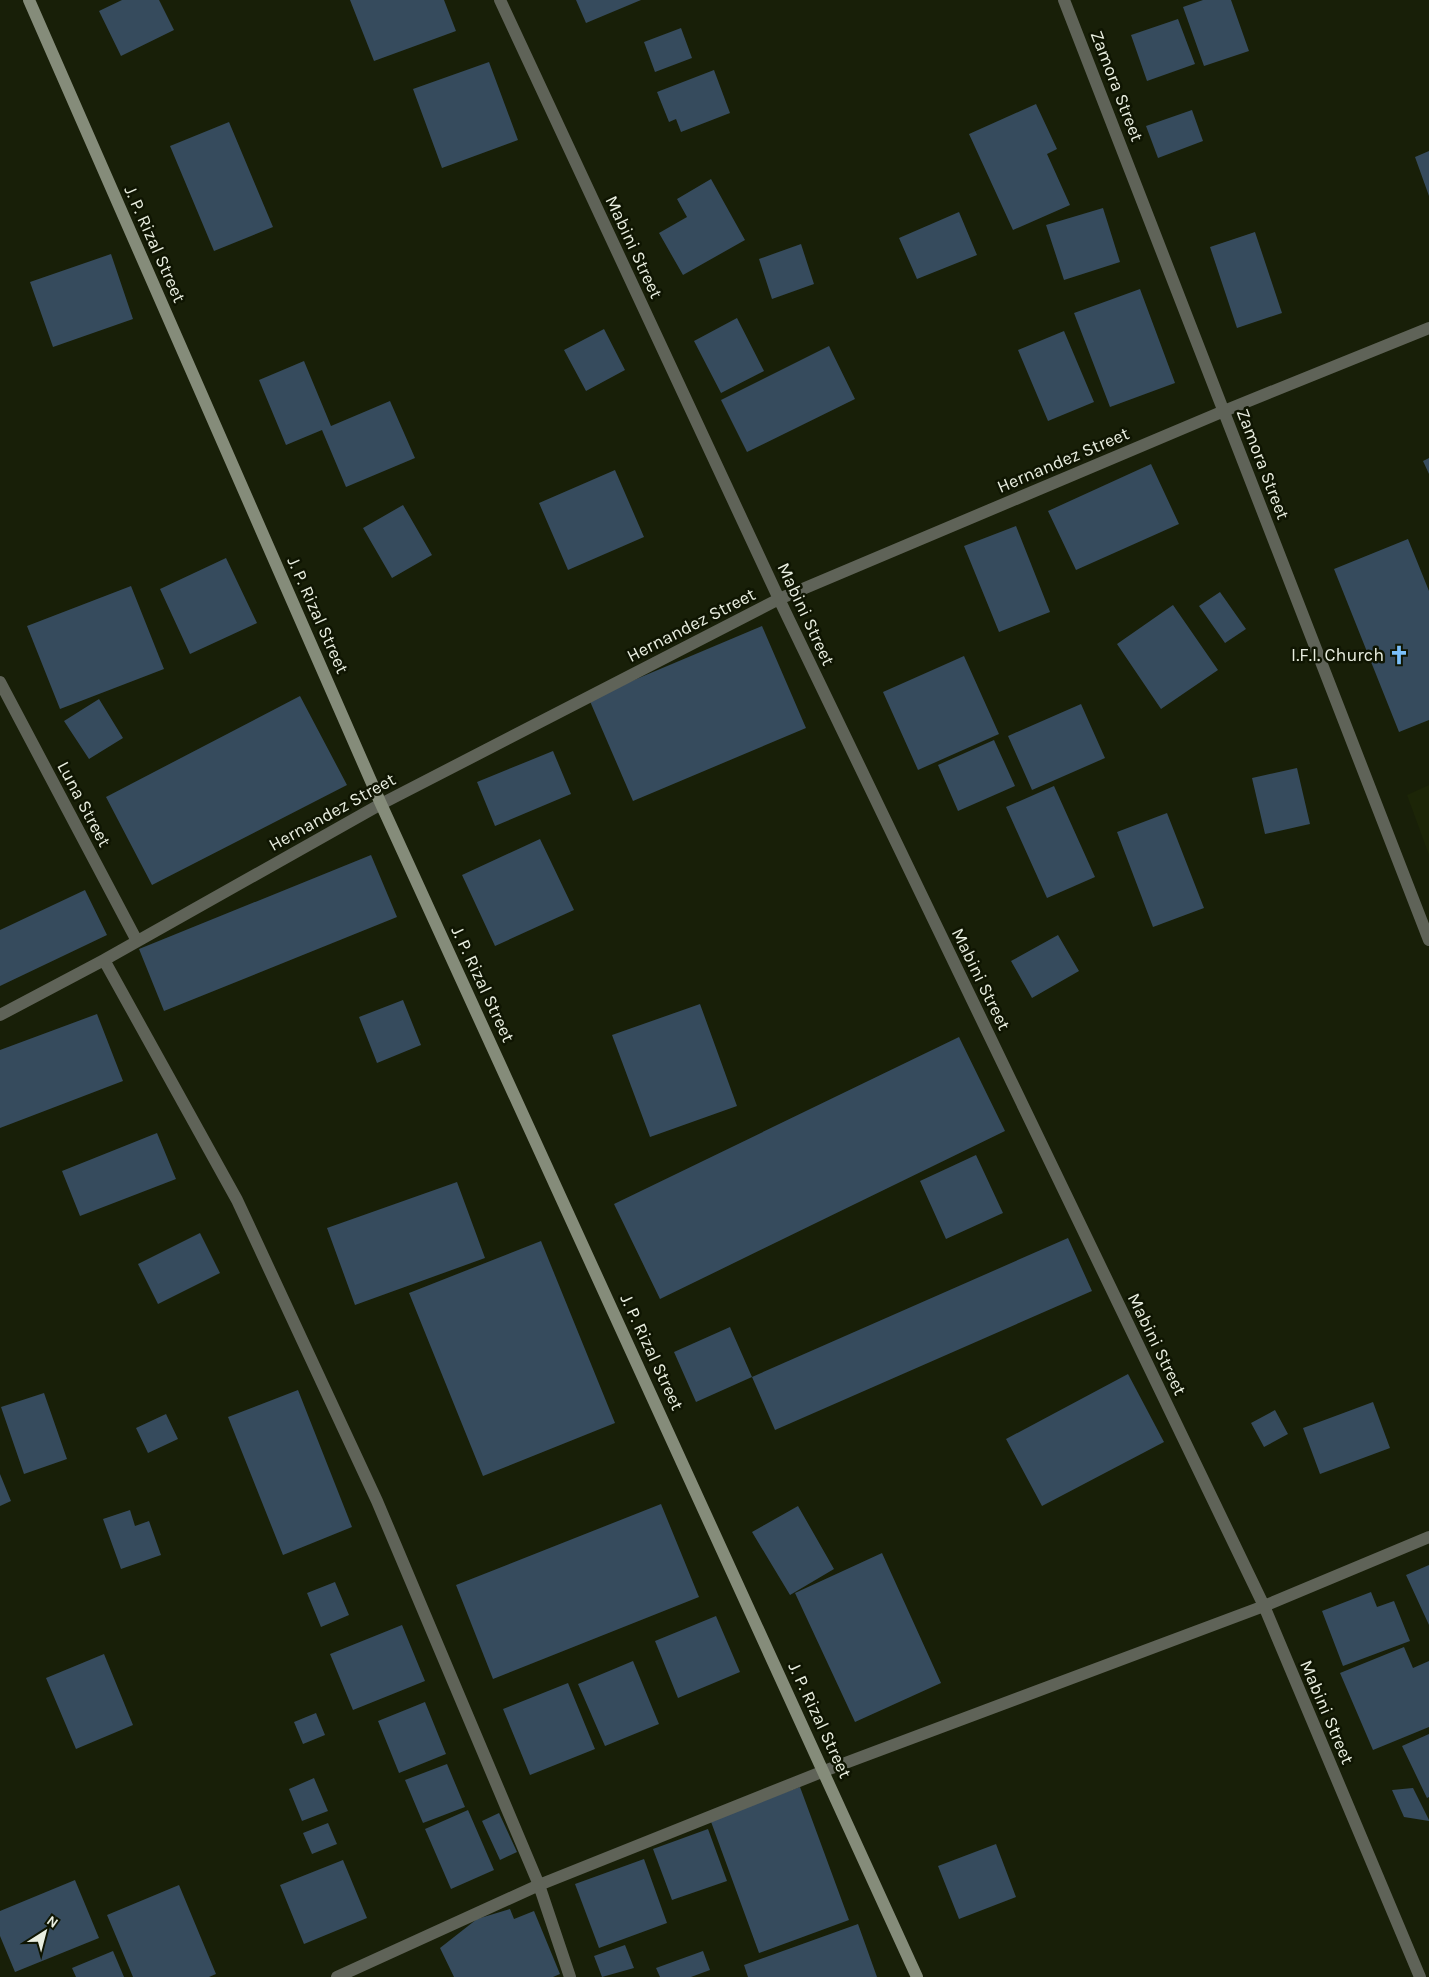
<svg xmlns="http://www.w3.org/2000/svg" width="1429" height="1977" viewBox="0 0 1429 1977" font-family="Karla,sans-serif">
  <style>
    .built { fill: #1c2507 }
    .building { fill: #364b5d }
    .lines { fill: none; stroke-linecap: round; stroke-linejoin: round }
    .street { stroke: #5f6358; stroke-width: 12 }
    .secondary { stroke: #858c7a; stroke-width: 12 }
    .labels { text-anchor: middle; stroke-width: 5; stroke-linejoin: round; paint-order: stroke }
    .street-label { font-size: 18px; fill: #e9eee0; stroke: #0f1502 }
    .poi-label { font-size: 18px; fill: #e9eee0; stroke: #0f1502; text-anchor: end }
  </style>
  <rect width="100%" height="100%" fill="#181f08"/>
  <!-- built -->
  <path class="built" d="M1429 785V855L1407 795Z"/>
  <!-- building -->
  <path class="building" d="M122 0H159L174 30 121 56 99 11Z
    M350 0H444L456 31 374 61Z
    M576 0H641L586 23Z
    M1203 0H1231L1249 51 1204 66 1183 7Z
    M1178 19 1195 64 1147 81 1131 35Z
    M681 28 692 58 655 72 644 42Z
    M489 62 518 140 442 168 413 89Z
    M714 70 730 113 681 132 676 119 669 122 657 92Z
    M1036 104 1057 149 1047 154 1070 205 1013 230 969 134Z
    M1192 110 1203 141 1158 158 1146 126Z
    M229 122 273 227 214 251 170 146Z
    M1429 151V196L1415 157Z
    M711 179 745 240 683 275 659 233 687 217 677 199Z
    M1103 208 1120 262 1064 280 1046 225Z
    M959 212 977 255 917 279 899 238Z
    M1255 232 1282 313 1237 328 1210 247Z
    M801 244 814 284 772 299 759 259Z
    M111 254 133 319 53 347 30 282Z
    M1140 289 1175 383 1110 407 1074 313Z
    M737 318 764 371 721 393 694 341Z
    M604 329 625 370 586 391 564 350Z
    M1064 331 1094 402 1048 421 1018 350Z
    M829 346 855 399 747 452 721 400Z
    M304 361 331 426 390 401 415 458 346 487 322 430 286 445 259 380Z
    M1429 458V474L1423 461Z
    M1151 464 1179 524 1076 570 1048 511Z
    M615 470 644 537 568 570 539 503Z
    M403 505 432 555 392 578 363 528Z
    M1016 526 1050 612 999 632 964 546Z
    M1408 539 1429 591V720L1399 732 1334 569Z
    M226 558 257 623 190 654 160 589Z
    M131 586 164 669 60 709 27 626Z
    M1220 592 1246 629 1225 643 1199 606Z
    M1173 605 1218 670 1161 709 1117 644Z
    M762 626 806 728 633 801 589 699Z
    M964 656 999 734 918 770 883 692Z
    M300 696 347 785 152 885 106 797Z
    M99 699 123 738 89 759 64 721Z
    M1081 704 1105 758 1032 790 1008 736Z
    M994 740 1015 786 958 811 938 765Z
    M553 751 571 794 495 826 477 782Z
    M1297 768 1310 824 1265 834 1252 778Z
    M1054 786 1095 877 1047 898 1006 807Z
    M1167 813 1204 908 1153 927 1117 832Z
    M540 839 574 910 495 946 462 875Z
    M371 855 397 917 164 1011 139 949Z
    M85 890 107 935 0 986V930Z
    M1058 935 1079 971 1032 998 1011 961Z
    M403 1000 421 1045 377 1063 359 1017Z
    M700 1004 737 1106 650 1137 612 1035Z
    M97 1014 123 1081 0 1128V1050Z
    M959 1037 1005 1131 660 1299 614 1204Z
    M157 1133 176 1179 80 1216 62 1171Z
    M976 1155 1003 1213 946 1239 920 1181Z
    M457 1182 485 1258 355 1305 327 1228Z
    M200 1233 220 1273 158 1304 138 1264Z
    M1068 1238 1092 1291 775 1430 752 1377 696 1402 674 1352 730 1327 752 1377Z
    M541 1241 615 1423 483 1476 409 1293Z
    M1128 1374 1164 1442 1042 1506 1006 1439Z
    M298 1390 352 1527 283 1555 228 1417Z
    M44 1393 67 1459 24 1474 1 1407Z
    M1373 1402 1390 1448 1320 1474 1303 1428Z
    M1275 1410 1288 1434 1264 1447 1251 1423Z
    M166 1414 178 1439 148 1453 136 1428Z
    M0 1474 11 1501 0 1506Z
    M661 1504 699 1597 493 1679 456 1585Z
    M798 1506 834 1569 790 1595 752 1532Z
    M130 1510 135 1526 149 1521 161 1555 121 1569 103 1519Z
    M882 1553 941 1683 855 1722 795 1593Z
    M1429 1565V1625L1406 1575Z
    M335 1582 349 1615 321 1627 307 1593Z
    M1371 1592 1377 1607 1394 1601 1410 1641 1343 1666 1322 1611Z
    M716 1616 740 1672 678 1698 655 1641Z
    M402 1625 425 1681 353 1710 330 1654Z
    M1404 1647 1413 1668 1429 1661V1727L1373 1750 1340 1673Z
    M104 1654 133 1725 76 1749 46 1678Z
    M633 1661 659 1724 605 1746 578 1684Z
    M568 1683 595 1749 530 1775 503 1709Z
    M425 1702 446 1754 399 1773 378 1721Z
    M316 1713 325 1735 303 1744 294 1722Z
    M1429 1734V1797L1427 1798 1402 1746Z
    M447 1764 465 1807 423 1823 405 1780Z
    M314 1778 328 1811 302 1821 289 1789Z
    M800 1787 849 1920 759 1953 710 1819Z
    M1413 1788 1429 1820V1821L1404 1817 1392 1790Z
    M468 1810 494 1870 451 1889 425 1829Z
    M499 1813 517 1852 500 1860 482 1821Z
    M328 1823 337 1844 312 1854 303 1833Z
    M708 1829 727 1881 672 1900 653 1849Z
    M996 1844 1016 1897 959 1919 938 1866Z
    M644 1859 667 1923 599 1948 575 1884Z
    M343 1860 367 1918 304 1944 280 1885Z
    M75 1880 99 1938 15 1972 0 1936V1911Z
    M179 1885 216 1974 209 1977H133L107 1915Z
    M510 1909 514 1919 534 1911 560 1974 553 1977H454L440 1948 477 1919Z
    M858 1924 877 1977H748L744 1965Z
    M625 1945 634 1968 602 1977 594 1956Z
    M113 1951 124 1977H76L72 1968Z
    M703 1951 710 1970 691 1977H660L656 1968Z"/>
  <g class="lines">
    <!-- street -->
    <path class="street" d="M500 0 779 599 1264 1606 1420 1977
      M1064 0 1429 940
      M0 682 137 941
      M104 960 237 1200 377 1501 539 1885 570 1977
      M0 1015 104 960 381 804 779 599 1224 411 1429 328
      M337 1977 539 1885 824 1771 1264 1606 1429 1537"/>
    <!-- secondary -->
    <path class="secondary" d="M29 0 381 804 917 1977"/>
  </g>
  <!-- icons -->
  <defs>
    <symbol id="church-bare" viewBox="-9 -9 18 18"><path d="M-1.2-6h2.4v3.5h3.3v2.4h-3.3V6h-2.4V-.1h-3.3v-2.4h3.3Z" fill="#7abff8" stroke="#0f1502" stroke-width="2.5" paint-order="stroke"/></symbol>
  </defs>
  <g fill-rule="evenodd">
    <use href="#church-bare" x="1385" y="641" width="28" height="28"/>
  </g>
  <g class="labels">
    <!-- street labels -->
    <g class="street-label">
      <text transform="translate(1117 86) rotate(69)" y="6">Zamora Street</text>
      <text transform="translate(155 244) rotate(66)" y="6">J. P. Rizal Street</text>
      <text transform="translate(634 247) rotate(65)" y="6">Mabini Street</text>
      <text transform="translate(1063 460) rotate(-23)" y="6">Hernandez Street</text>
      <text transform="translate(1263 464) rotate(69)" y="6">Zamora Street</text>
      <text transform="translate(806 614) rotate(65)" y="6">Mabini Street</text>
      <text transform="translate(318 615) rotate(66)" y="6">J. P. Rizal Street</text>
      <text transform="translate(691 625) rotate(-27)" y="6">Hernandez Street</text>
      <text transform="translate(84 804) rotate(62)" y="6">Luna Street</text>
      <text transform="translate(332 812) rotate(-29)" y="6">Hernandez Street</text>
      <text transform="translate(981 979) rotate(64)" y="6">Mabini Street</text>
      <text transform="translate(483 984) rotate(65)" y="6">J. P. Rizal Street</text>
      <text transform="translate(1157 1344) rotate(64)" y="6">Mabini Street</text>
      <text transform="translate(652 1352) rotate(65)" y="6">J. P. Rizal Street</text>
      <text transform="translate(1327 1712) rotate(67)" y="6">Mabini Street</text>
      <text transform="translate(820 1720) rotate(65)" y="6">J. P. Rizal Street</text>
    </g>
    <!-- poi labels -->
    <g class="poi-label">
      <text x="1384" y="661">I.F.I. Church</text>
    </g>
  </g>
  <!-- north arrow -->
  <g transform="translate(45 1932) rotate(36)" stroke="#0f1502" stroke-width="4" paint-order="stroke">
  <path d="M0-4L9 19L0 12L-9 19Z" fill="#e9eee0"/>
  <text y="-8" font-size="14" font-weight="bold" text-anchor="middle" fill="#e9eee0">N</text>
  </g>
</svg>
